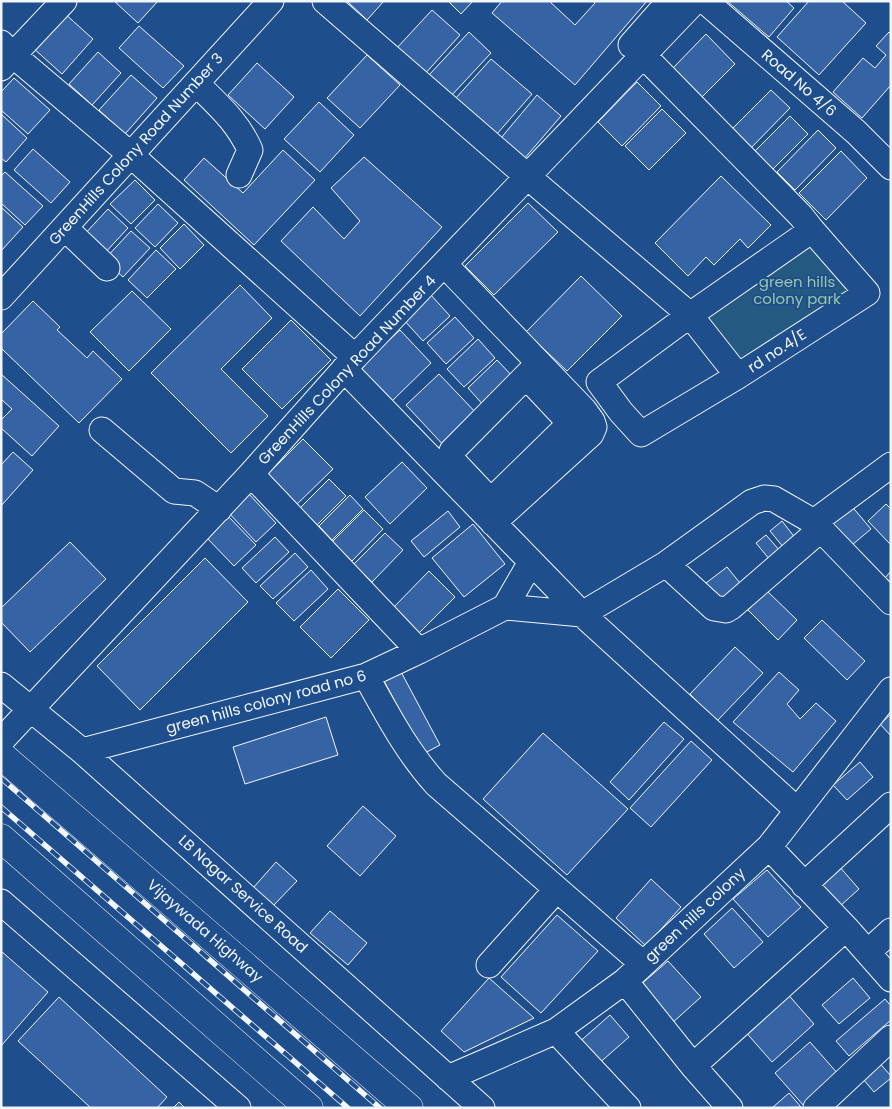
<svg xmlns="http://www.w3.org/2000/svg" width="892" height="1109" viewBox="0 0 892 1109" font-family="Poppins,sans-serif">
  <style>
    .green { fill: #245a82; stroke: #a8bbd7 }
    .building { fill: #3563a3; stroke: #f2f6ff }
    .lines { fill: none; stroke-linecap: round; stroke-linejoin: round }
    .minor-casing { stroke: #f2f6ff; stroke-width: 27 }
    .highway-casing { stroke: #f2f6ff; stroke-width: 29 }
    .minor { stroke: #1f4e8c; stroke-width: 25 }
    .highway { stroke: #1f4e8c; stroke-width: 28 }
    .rail-casing { stroke: #f2f6ff; stroke-width: 5.5 }
    .rail { stroke: #1f4e8c; stroke-width: 4; stroke-dasharray: 11; stroke-linecap: butt }
    .labels { text-anchor: middle; stroke-width: 4; stroke-linejoin: round; paint-order: stroke }
    .street-label { font-size: 15px; fill: #f2f6ff; stroke: #1f4e8c }
    .park-label { font-size: 15px; fill: #97c8a6; stroke: #1f4e8c }
  </style>
  <rect width="100%" height="100%" fill="#1f4e8c"/>
  <!-- green -->
  <path class="green" d="M806 243 850 286V297L742 368 702 317Z"/>
  <!-- building -->
  <path class="building" d="M114 1H158L138 23Z
    M347 1H384L367 20Z
    M448 1H473L461 14Z
    M502 1H549L575 25 595 3 593 1H647L575 85 492 13Z
    M727 1H786L794 8 769 37Z
    M809 1H842L866 23 819 75 777 37Z
    M432 10 460 35 423 76 395 50Z
    M63 12 93 39 62 74 32 47Z
    M139 26 184 66 163 88 119 48Z
    M469 32 491 53 451 96 429 75Z
    M889 32 891 34V85L862 118 833 92 863 58 875 68 886 55 876 46Z
    M706 34 735 64 702 97 673 68Z
    M98 52 121 73 92 105 69 84Z
    M367 55 400 85 360 128 327 98Z
    M491 59 532 94 496 135 455 99Z
    M257 63 294 97 265 129 228 95Z
    M131 75 157 98 125 134 99 110Z
    M14 78 50 110 28 134 1 110V92Z
    M637 82 661 106 622 146 598 122Z
    M771 90 790 108 749 150 730 131Z
    M537 95 561 116 524 159 501 138Z
    M319 102 354 135 320 172 284 139Z
    M662 109 686 133 649 170 625 146Z
    M1 114 27 138 6 162 1 158Z
    M790 116 808 134 771 171 753 153Z
    M818 130 836 148 795 190 777 172Z
    M33 149 70 182 51 203 14 170Z
    M283 150 315 180 254 245 184 180 204 158 243 193Z
    M841 151 867 178 826 220 799 193Z
    M364 157 442 227 360 316 281 241 313 207 344 239 360 221 331 188Z
    M5 172 43 206 25 225 1 203V176Z
    M721 176 771 225 748 248 740 239 714 265 706 257 688 276 655 243Z
    M135 180 155 200 131 224 110 204Z
    M528 203 558 232 494 295 465 266Z
    M158 204 178 223 155 247 135 228Z
    M1 207 23 227 1 251Z
    M108 209 128 228 102 256 82 237Z
    M184 224 204 245 180 269 160 248Z
    M131 231 150 248 123 277 104 260Z
    M156 250 176 269 147 298 128 280Z
    M581 276 622 316 567 371 526 332Z
    M240 285 272 318 221 369 268 416 231 453 151 373Z
    M132 291 171 329 129 371 90 332Z
    M430 294 450 316 423 341 403 319Z
    M33 301 60 327 57 330 87 358 93 351 122 379 79 423 1 348V334Z
    M455 317 474 338 446 364 427 343Z
    M291 320 331 360 282 409 242 369Z
    M400 330 431 363 392 401 360 367Z
    M478 339 495 358 464 387 447 369Z
    M497 360 516 380 486 408 468 388Z
    M1 374 59 426 32 456 1 428V420L12 409 1 399Z
    M439 374 480 417 447 449 406 405Z
    M303 439 333 469 291 510 261 481Z
    M13 452 33 470 1 506V465Z
    M402 462 427 488 390 524 365 497Z
    M329 479 346 496 315 527 298 510Z
    M247 492 276 523 256 542 227 511Z
    M350 495 363 509 332 540 319 526Z
    M849 503 871 529 846 550 824 524Z
    M886 504 891 509V545L868 521Z
    M364 510 383 529 352 561 332 542Z
    M448 511 460 527 424 557 411 541Z
    M228 516 256 545 234 566 206 537Z
    M782 521 796 539 784 548 770 531Z
    M473 524 505 564 464 597 432 558Z
    M385 533 403 550 372 582 354 564Z
    M766 535 780 551 770 560 756 543Z
    M275 537 289 552 256 583 242 568Z
    M70 542 106 579 30 652 1 622V608Z
    M295 553 308 567 273 599 260 586Z
    M205 558 248 602 140 710 97 666Z
    M727 567 744 588 723 604 706 583Z
    M311 570 328 589 294 621 276 603Z
    M429 571 455 597 417 635 391 610Z
    M891 571V584L884 579Z
    M338 589 369 620 331 658 300 627Z
    M767 591 797 620 778 640 748 610Z
    M822 620 865 661 847 680 804 638Z
    M735 647 763 673 717 721 690 694Z
    M400 670 440 745 423 754 383 679Z
    M779 672 799 690 787 704 800 719 816 703 836 721 793 772 733 722Z
    M891 714V736L880 724Z
    M326 717 338 755 245 784 233 747Z
    M664 722 684 739 629 800 610 782Z
    M543 733 628 809 567 875 483 799Z
    M691 741 712 760 651 827 630 808Z
    M860 762 873 777 847 800 833 785Z
    M363 806 396 836 360 876 327 846Z
    M276 862 297 881 273 906 253 888Z
    M838 865 859 889 839 907 818 883Z
    M767 870 801 907 768 937 733 899Z
    M651 879 681 907 646 946 616 918Z
    M732 908 763 942 734 968 704 934Z
    M330 911 367 943 348 965 310 933Z
    M557 915 598 951 541 1013 501 977Z
    M1 951 48 992 1 1046Z
    M668 961 701 997 671 1024 638 987Z
    M489 978 534 1018 464 1052 441 1031Z
    M853 978 870 998 839 1024 822 1005Z
    M785 991 814 1024 772 1062 743 1029Z
    M59 997 167 1097 157 1108H91L18 1041Z
    M885 999 891 1006V1020L849 1056 836 1041Z
    M610 1015 629 1037 596 1066 577 1044Z
    M810 1042 839 1075 804 1106 775 1073Z
    M875 1058 891 1076V1078L874 1092 858 1073Z
    M789 1093 801 1107 772 1108Z
    M179 1102 185 1108H173Z"/>
  <g class="lines">
    <defs>
      <path id="minor" d="M325 1 528 177 690 315 738 376
        M705 1 856 132 891 167
        M1 43 13 55 131 155 355 357
        M631 45 667 4V1
        M644 56 801 216 812 230 690 315 599 382 621 412 641 434 738 376 867 293 812 230
        M1 68 64 1
        M196 83C217 104 238 122 250 150L239 175
        M65 228 107 268
        M444 264 584 410 592 421 594 427 591 434 493 523
        M1 297 271 1
        M539 363 452 451 451 454 454 462 488 498 490 499 496 496 584 410
        M344 369 582 614 797 810
        M526 376 571 424
        M102 430 174 491 195 493 219 509
        M251 474 419 651
        M814 522 891 465
        M666 564 714 608 726 610 731 607 821 529
        M505 607 582 614 666 564 752 502 764 498 774 499 814 522 891 602
        M366 676C387 714 407 752 436 784L643 964
        M1 685 82 751 482 1108
        M1 741 251 474 355 357 695 1
        M82 751 366 676 419 651 505 607 531 562
        M769 847 846 928 891 979
        M804 885 891 805
        M1 902 238 1108
        M868 952 891 931
        M489 965 557 889
        M625 981 693 1066 730 1108
        M556 1031 628 1108
        M693 1066 846 928
        M448 1078 556 1031 625 981 769 847 891 690
        M816 1108 891 1038"/>
      <path id="highway" d="M1 755 409 1108
        M1 838 309 1108"/>
    </defs>
    <!-- minor casing -->
    <use href="#minor" class="minor-casing"/>
    <!-- highway casing -->
    <use href="#highway" class="highway-casing"/>
    <!-- minor -->
    <use href="#minor" class="minor"/>
    <!-- highway -->
    <use href="#highway" class="highway"/>
    <defs>
      <path id="rail" d="M1 778 380 1108
        M1 807 348 1108"/>
    </defs>
    <!-- rail casing -->
    <use href="#rail" class="rail-casing"/>
    <!-- rail -->
    <use href="#rail" class="rail"/>
  </g>
  <g class="labels">
    <!-- street labels -->
    <g class="street-label">
      <text transform="translate(799 83) rotate(41)" y="5">Road No 4/6</text>
      <text transform="translate(136 149) rotate(-48)" y="5">GreenHills Colony Road Number 3</text>
      <text transform="translate(777 351) rotate(-33)" y="5">rd no.4/E</text>
      <text transform="translate(347 370) rotate(-47)" y="5">GreenHills Colony Road Number 4</text>
      <text transform="translate(266 702) rotate(-15)" y="5">green hills colony road no 6</text>
      <text transform="translate(243 894) rotate(42)" y="5">LB Nagar Service Road</text>
      <text transform="translate(695 915) rotate(-43)" y="5">green hills colony</text>
      <text transform="translate(205 931) rotate(41)" y="5">Vijaywada Highway</text>
    </g>
    <!-- park labels -->
    <g class="park-label">
      <text x="797" y="287">green hills<tspan x="797" dy="17">colony park</tspan></text>
    </g>
  </g>
  <!-- border -->
  <rect width="892" height="1109" fill="none" stroke="#f2f6ff" stroke-width="5"/>
</svg>
